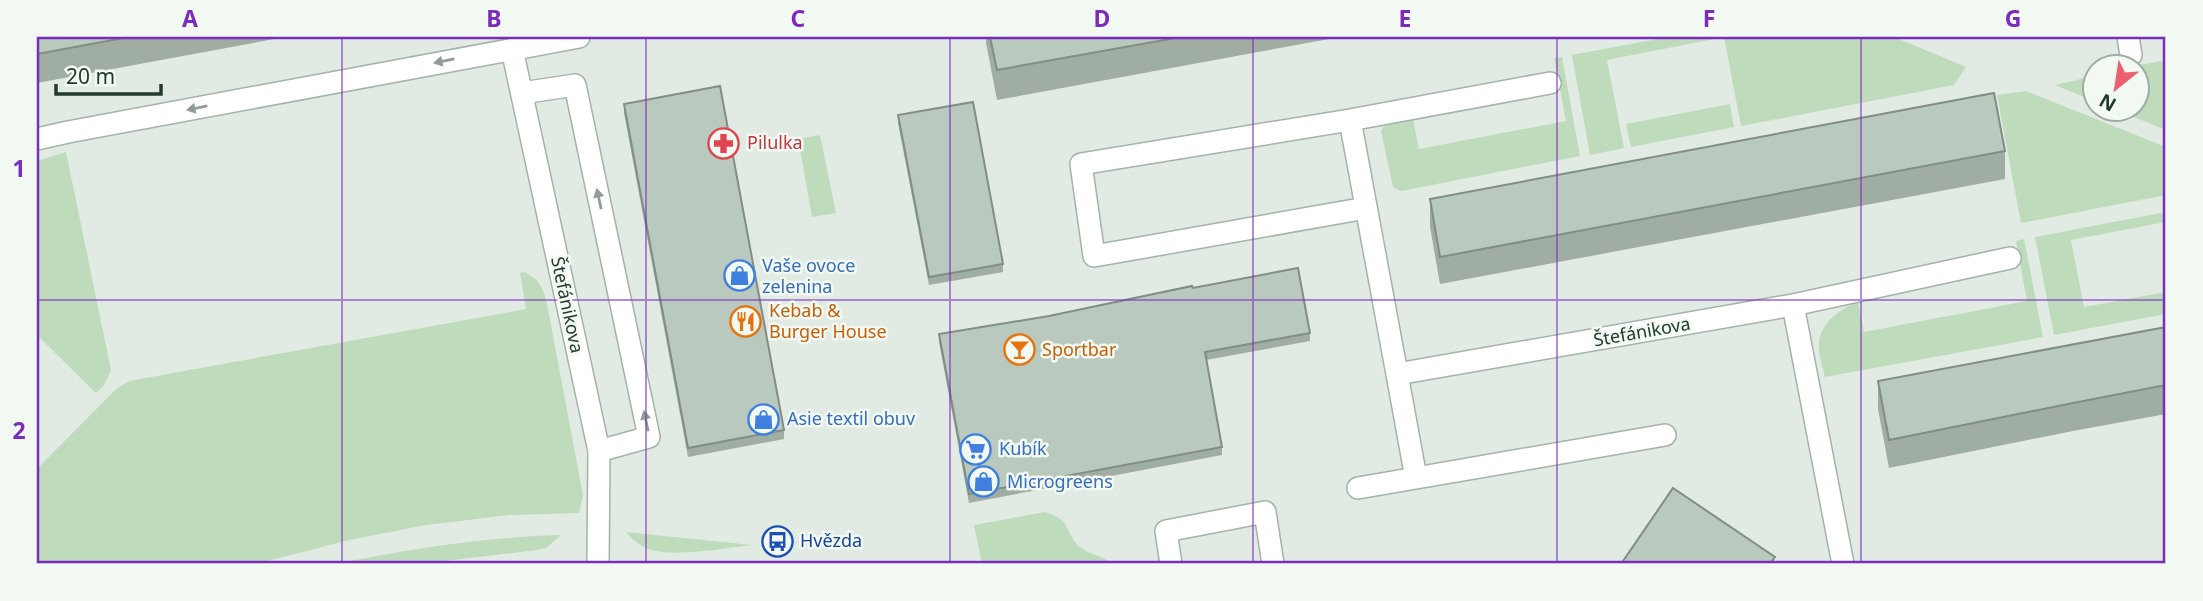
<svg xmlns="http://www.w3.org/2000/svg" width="2203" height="601" viewBox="0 0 2203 601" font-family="'Noto Sans',sans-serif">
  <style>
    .green { fill: #bedbbb }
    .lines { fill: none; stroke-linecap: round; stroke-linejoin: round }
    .lane-casing { stroke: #a4b3a8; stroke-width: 24 }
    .street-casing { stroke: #a4b3a8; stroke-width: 24 }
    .lane { stroke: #fff; stroke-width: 21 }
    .street { stroke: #fff; stroke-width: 21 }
    .wall { fill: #a0ada3 }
    .building { fill: #bac9be; stroke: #828d85; stroke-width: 2 }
    .oneway { fill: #909d96 }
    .grid { fill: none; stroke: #7b2cbf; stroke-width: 2; stroke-opacity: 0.55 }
    .labels { text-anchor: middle; stroke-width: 5; stroke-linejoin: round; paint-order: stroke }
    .health-label { font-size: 18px; fill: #be3a42; stroke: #f2f8f2; text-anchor: start }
    .shop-label { font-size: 18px; fill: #366cbe; stroke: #f2f8f2; text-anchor: start }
    .street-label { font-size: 18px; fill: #223b2c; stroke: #f2f8f2 }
    .food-label { font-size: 18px; fill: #c56008; stroke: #f2f8f2; text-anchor: start }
    .transit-label { font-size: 18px; fill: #164399; stroke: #f2f8f2; text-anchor: start }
    .neatline { fill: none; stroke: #7b2cbf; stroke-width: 2.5 }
    .grid-label { font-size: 23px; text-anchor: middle; font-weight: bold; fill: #7b2cbf }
  </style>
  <rect width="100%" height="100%" fill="#e1ebe3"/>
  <!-- green -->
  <path class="green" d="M1668 37H1894L1966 67 1954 85 1741 126 1724 37 1607 60 1624 148 1590 155 1572 55Z
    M1562 57 1580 156 1401 191 1393 187 1381 131 1384 125 1413 119 1419 149 1566 121 1554 58Z
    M2166 60V130L2114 109 2136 108V66H2134Z
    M2094 76V101L2055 85Z
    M2026 91 2166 147V195L2021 223 1997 95Z
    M1730 104 1734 127 1631 147 1626 124Z
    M820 135 836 213 812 217 798 139Z
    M66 152 111 370 104 385 96 393 37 335V161Z
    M2166 212V222L2071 240 2084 307 2166 292V314L2054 335 2035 237Z
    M2024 239 2043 337 1825 377C1823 367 1818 355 1819 344 1820 322 1840 309 1858 302L1864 332 2027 301 2016 241Z
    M524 272C538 279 542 285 546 299L583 495 579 513 511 515 426 525 349 540 256 564H37V469L116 389 129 381 526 309 520 273Z
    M1045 512C1073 520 1064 534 1081 548 1091 556 1103 554 1111 564H982L974 525Z
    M626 532 752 545C725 548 672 558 648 549 639 545 632 539 626 532Z
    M561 535 546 548 537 550 419 564H335C410 549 485 537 561 535Z"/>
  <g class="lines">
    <defs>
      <path id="lane" d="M522 93 575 85 649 437 599 451
        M1793 305 2010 258
        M1397 374 1416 478 1665 435
        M1358 488 1416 478
        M1171 564 1166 531 1265 512 1273 564"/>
      <path id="street" d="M2128 37 2131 55
        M512 49 599 451 598 564
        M1350 120 1550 83
        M37 139 68 132 579 37
        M1366 208 1094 256 1081 164 1350 120 1397 374 1793 305 1843 564"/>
    </defs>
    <!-- lane casing -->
    <use href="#lane" class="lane-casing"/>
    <!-- street casing -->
    <use href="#street" class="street-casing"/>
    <!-- lane -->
    <use href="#lane" class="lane"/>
    <!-- street -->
    <use href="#street" class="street"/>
  </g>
  <!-- wall -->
  <path class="wall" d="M37 37H285L37 83Z
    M986 37H1340L997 100 986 43Z
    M624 104 784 430V439L688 457 624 113Z
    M898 115 1003 264V272L929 285 898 123Z
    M2005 151V179L1440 284 1430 227V199Z
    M1193 288 1310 333V341L1206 360 1222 447V455L969 503 939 342V334L1049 316Z
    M2166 327V414L2073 431 1889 468 1878 409V381Z"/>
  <!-- building -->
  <path class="building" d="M37 37H129L37 54Z
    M990 37H1181L997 70Z
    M720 86 784 430 688 448 624 104Z
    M1994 93 2005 151 1440 257 1430 199Z
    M973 102 1003 264 929 277 898 115Z
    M1298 268 1310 333 1205 352 1222 447 969 494 939 334 1049 316 1192 286 1193 288Z
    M2166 327V385L2073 403 1889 440 1878 381Z
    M1673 488 1775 557 1770 564H1621Z"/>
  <!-- one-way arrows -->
  <defs><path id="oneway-solid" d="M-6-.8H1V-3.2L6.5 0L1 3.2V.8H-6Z" transform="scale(1.75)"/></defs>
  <g class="oneway">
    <use href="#oneway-solid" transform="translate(444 61) rotate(169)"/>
    <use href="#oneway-solid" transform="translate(197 108) rotate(169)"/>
    <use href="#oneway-solid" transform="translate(599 199) rotate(-102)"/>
    <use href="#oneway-solid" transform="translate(646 421) rotate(-102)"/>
  </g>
  <!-- grid -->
  <path class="grid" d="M342 37V564M646 37V564M950 37V564M1253 37V564M1557 37V564M1861 37V564M37 300H2166"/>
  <!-- icons -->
  <defs>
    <symbol id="pharmacy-ring" viewBox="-11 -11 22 22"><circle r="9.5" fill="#f2f8f2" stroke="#e0444e" stroke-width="1.5"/><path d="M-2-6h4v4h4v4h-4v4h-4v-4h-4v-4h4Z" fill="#e0444e"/></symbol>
    <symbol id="shop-ring" viewBox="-11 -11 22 22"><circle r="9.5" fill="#f2f8f2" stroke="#3f7fe0" stroke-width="1.5"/><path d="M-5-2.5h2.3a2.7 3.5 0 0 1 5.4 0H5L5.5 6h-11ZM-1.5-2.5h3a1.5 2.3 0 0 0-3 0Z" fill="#3f7fe0"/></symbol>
    <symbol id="restaurant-ring" viewBox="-11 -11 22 22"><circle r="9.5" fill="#f2f8f2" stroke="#e8710a" stroke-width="1.5"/><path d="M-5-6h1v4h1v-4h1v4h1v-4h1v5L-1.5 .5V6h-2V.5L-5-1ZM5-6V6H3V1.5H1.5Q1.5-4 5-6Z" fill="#e8710a"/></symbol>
    <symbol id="bar-ring" viewBox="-11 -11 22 22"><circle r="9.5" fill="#f2f8f2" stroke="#e8710a" stroke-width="1.5"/><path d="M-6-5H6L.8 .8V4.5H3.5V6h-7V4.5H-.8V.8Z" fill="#e8710a"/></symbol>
    <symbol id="supermarket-ring" viewBox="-11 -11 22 22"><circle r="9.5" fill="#f2f8f2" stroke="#3f7fe0" stroke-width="1.5"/><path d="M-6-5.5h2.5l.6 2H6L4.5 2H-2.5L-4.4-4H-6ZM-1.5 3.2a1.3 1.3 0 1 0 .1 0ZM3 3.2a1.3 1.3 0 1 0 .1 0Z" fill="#3f7fe0"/></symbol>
    <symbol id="bus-ring" viewBox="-11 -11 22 22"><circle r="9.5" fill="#f2f8f2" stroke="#1a4fb4" stroke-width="1.5"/><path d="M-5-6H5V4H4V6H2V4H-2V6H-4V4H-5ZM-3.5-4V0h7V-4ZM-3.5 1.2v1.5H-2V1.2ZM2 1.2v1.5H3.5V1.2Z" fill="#1a4fb4"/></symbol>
  </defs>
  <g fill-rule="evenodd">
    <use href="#pharmacy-ring" x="706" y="126" width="35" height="35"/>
    <use href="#shop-ring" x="722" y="258" width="35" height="35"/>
    <use href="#restaurant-ring" x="728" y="304" width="35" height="35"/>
    <use href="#bar-ring" x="1002" y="332" width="35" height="35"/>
    <use href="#shop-ring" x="746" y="402" width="35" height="35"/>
    <use href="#supermarket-ring" x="958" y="432" width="35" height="35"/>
    <use href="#shop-ring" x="966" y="464" width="35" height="35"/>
    <use href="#bus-ring" x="760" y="524" width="35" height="35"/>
  </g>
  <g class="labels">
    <!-- health labels -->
    <g class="health-label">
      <text x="747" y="149">Pilulka</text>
    </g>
    <!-- shop labels -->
    <g class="shop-label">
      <text x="762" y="272">Vaše ovoce<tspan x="762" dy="21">zelenina</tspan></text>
      <text x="787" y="425">Asie textil obuv</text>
      <text x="999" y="455">Kubík</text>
      <text x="1007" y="488">Microgreens</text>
    </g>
    <!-- street labels -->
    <g class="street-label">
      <text transform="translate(567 305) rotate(78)" y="6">Štefánikova</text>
      <text transform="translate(1642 332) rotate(-10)" y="6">Štefánikova</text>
    </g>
    <!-- food labels -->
    <g class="food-label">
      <text x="769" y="317">Kebab &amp;<tspan x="769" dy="21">Burger House</tspan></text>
      <text x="1042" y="356">Sportbar</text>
    </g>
    <!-- transit labels -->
    <g class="transit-label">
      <text x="800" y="547">Hvězda</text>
    </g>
  </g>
  <!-- border -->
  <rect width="2203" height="601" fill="none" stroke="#f2f8f2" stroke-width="77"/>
  <!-- north arrow -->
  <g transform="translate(2116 88) rotate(210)"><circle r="33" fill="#f2f8f2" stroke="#9faca3" stroke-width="2"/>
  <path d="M0-5L12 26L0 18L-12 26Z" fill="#eb5f6e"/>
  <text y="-10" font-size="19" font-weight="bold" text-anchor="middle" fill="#223b2c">N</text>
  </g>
  <!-- scale -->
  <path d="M56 84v10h105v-10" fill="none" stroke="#223b2c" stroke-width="3.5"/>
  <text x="66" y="84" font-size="21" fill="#223b2c" stroke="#f2f8f2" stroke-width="5" paint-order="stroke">20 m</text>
  <rect x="38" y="38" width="2126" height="524" class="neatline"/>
  <g class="grid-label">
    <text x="190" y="27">A</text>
    <text x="494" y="27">B</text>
    <text x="798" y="27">C</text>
    <text x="1102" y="27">D</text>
    <text x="1405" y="27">E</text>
    <text x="1709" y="27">F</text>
    <text x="2013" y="27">G</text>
    <text x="19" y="177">1</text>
    <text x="19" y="439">2</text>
  </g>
</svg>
